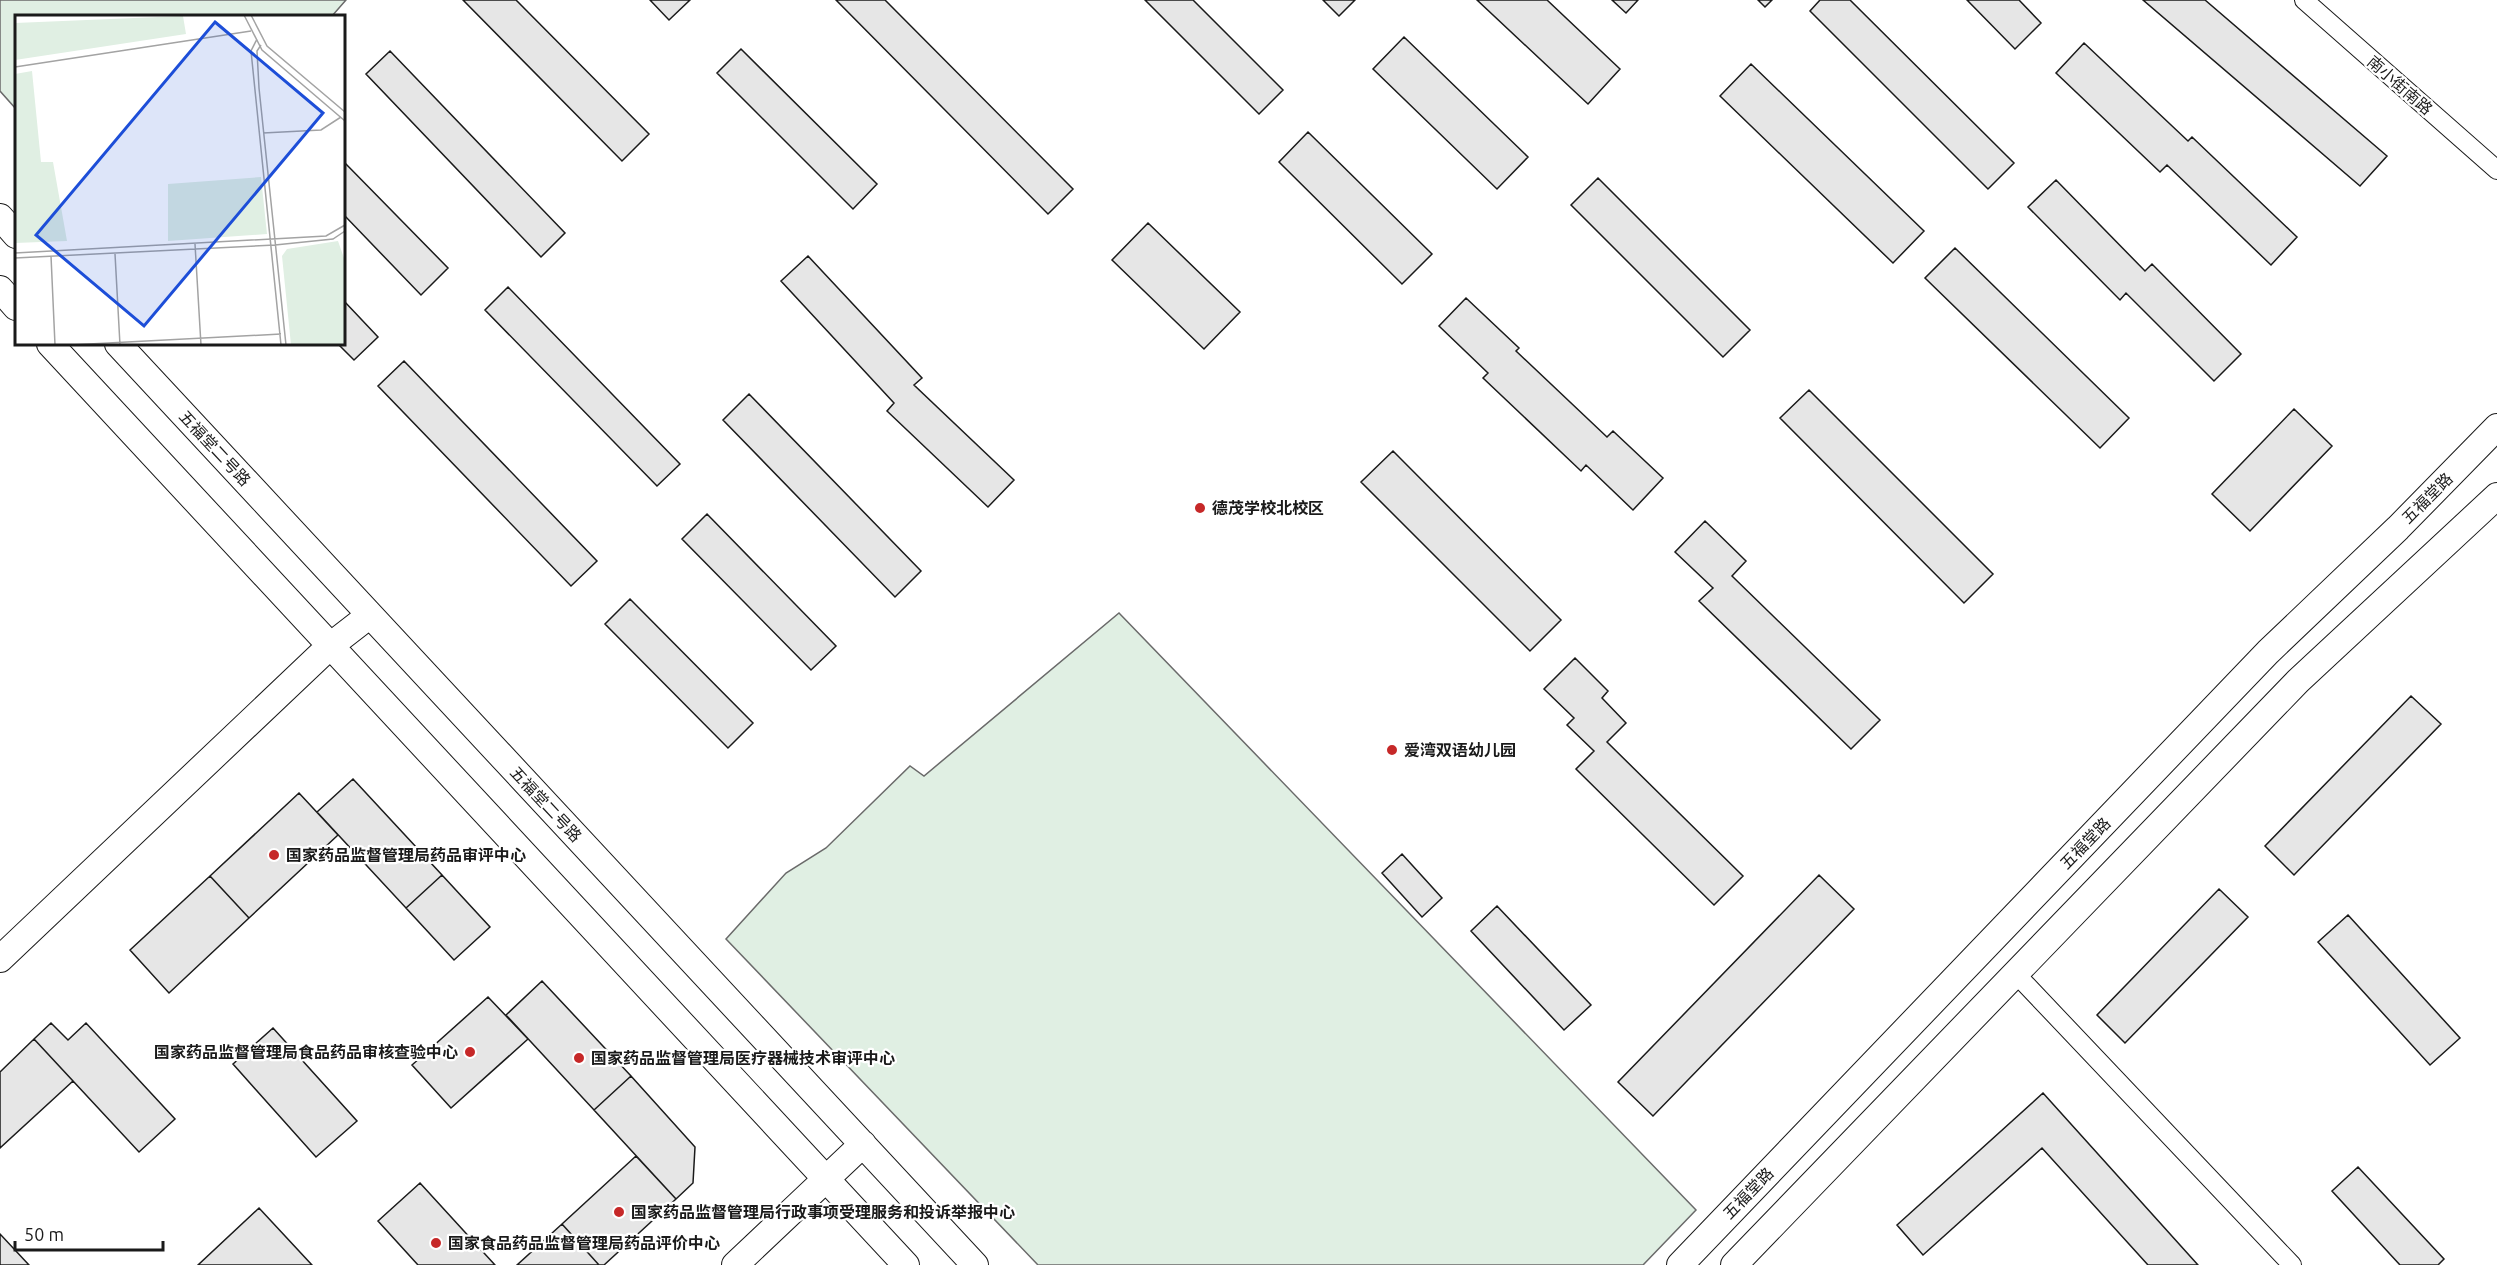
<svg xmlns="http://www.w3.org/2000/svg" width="2497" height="1265" viewBox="0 0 2497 1265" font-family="Ubuntu,'Noto Sans SC',sans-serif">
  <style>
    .green { fill: #e0efe3; stroke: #6a6a6a; stroke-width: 1.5 }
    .building { fill: #e6e6e6; stroke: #1a1a1a; stroke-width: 1.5 }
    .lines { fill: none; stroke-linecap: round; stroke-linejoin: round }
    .street-casing { stroke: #1a1a1a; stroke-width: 20 }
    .secondary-casing { stroke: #1a1a1a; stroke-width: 28 }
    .street { stroke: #fff; stroke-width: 18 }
    .secondary { stroke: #fff; stroke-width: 26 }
    .poi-dot { fill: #c62828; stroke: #fff; stroke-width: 2 }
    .labels { text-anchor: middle; stroke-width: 4.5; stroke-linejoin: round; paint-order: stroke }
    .street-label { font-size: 16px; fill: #1a1a1a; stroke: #fff }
    .poi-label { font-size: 16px; font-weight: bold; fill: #1a1a1a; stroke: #fff; text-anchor: start }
    .inset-road { fill: none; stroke: #a3a3a3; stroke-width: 1.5 }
    .view { fill: #1d4ed8; fill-opacity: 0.15; stroke: #1d4ed8; stroke-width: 3 }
    .inset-edge { fill: none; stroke: #1a1a1a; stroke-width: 3 }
  </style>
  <rect width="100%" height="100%" fill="#fff"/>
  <!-- green -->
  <path class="green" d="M0 0H346L332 16H16V109L0 91Z
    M1119 613 1696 1210 1643 1265H1038L726 939 786 873 826 848 910 766 924 776Z"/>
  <!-- building -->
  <path class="building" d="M463 0H516L649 134 622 161Z
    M650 0H690L669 20Z
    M836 0H885L1073 189 1048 214Z
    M1145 0H1193L1283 90 1259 114Z
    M1323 0H1355L1339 16Z
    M1477 0H1547L1620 69 1588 104Z
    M1612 0H1638L1626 13Z
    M1758 0H1772L1765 7Z
    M1820 0H1850L2014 163 1988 189 1810 11Z
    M1967 0H2019L2041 23 2015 49Z
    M2143 0H2205L2387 156 2360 186Z
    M1404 37 1528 157 1497 189 1373 69Z
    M2084 43 2188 141 2192 137 2297 237 2271 265 2167 165 2160 172 2056 73Z
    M741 49 877 184 853 209 717 73Z
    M390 51 565 233 541 257 366 74Z
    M1751 64 1924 231 1893 263 1720 96Z
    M1308 132 1432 254 1402 284 1279 162Z
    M344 162 448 268 421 295 344 215Z
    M1598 178 1750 330 1723 357 1571 205Z
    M2056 180 2145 271 2152 264 2241 354 2214 381 2126 293 2120 300 2028 207Z
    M1148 223 1240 312 1204 349 1112 260Z
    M1955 248 2129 418 2100 448 1925 278Z
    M808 256 922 378 914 385 1014 480 988 507 887 411 894 403 781 281Z
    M508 287 680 464 657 486 485 310Z
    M1466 298 1519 348 1516 351 1607 437 1613 431 1663 478 1633 510 1586 465 1581 471 1483 378 1488 373 1439 326Z
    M344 301 378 337 354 360 338 344H344Z
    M404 361 597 561 571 586 378 386Z
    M1809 390 1993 574 1964 603 1780 418Z
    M749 394 921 571 895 597 723 420Z
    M2294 409 2332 446 2250 531 2212 494Z
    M1393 451 1561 620 1530 651 1361 482Z
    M707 514 836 646 811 670 682 539Z
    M1705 521 1746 561 1732 576 1880 720 1851 749 1699 601 1713 588 1675 552Z
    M630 599 753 723 728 748 605 624Z
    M1575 658 1608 691 1602 698 1626 723 1607 742 1743 876 1714 905 1576 769 1594 751 1567 725 1574 718 1544 689Z
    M2411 696 2441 724 2294 875 2265 846Z
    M353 779 442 875 406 908 317 812Z
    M299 793 338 835 249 918 210 876Z
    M1402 854 1442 898 1422 917 1382 873Z
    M442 875 490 927 454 960 406 908Z
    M1819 875 1854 909 1653 1116 1618 1082Z
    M210 876 249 918 169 993 130 950Z
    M2219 889 2248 917 2125 1043 2097 1015Z
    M1497 906 1591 1005 1564 1030 1471 931Z
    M2348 915 2460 1038 2430 1065 2318 942Z
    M542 981 631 1076 594 1110 506 1015Z
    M488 997 528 1039 451 1108 412 1065Z
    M51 1023 68 1040 86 1023 175 1119 139 1152 34 1039Z
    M273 1028 357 1121 316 1157 233 1064Z
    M34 1039 73 1081 0 1148V1072Z
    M631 1076 695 1147 693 1183 676 1199 594 1110Z
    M2043 1093 2198 1265H2148L2042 1148 1923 1255 1897 1225Z
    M636 1156 676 1199 604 1265H599L562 1224Z
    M2358 1167 2444 1259 2438 1265H2400L2332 1191Z
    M420 1183 495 1265H418L378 1221Z
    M259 1208 312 1265H198Z
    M562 1224 599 1265H517Z
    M0 1234 29 1265H0Z"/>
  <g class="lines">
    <defs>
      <path id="street" d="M2304 0 2497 170
        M2016 974 2292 1265"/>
      <path id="secondary" d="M0 217 16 235
        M0 289 16 307
        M50 344 906 1265
        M118 344 975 1265
        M0 959 330 646 370 615
        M735 1265 863 1144
        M1680 1265 2268 652 2398 528 2497 427
        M1734 1265 2298 681 2497 496"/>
    </defs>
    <!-- street casing -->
    <use href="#street" class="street-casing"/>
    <!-- secondary casing -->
    <use href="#secondary" class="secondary-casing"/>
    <!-- street -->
    <use href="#street" class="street"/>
    <!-- secondary -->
    <use href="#secondary" class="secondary"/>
  </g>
  <!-- markers -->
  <g class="poi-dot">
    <circle cx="1200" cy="508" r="6"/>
    <circle cx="1392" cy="750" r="6"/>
    <circle cx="274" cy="855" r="6"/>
    <circle cx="470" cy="1052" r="6"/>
    <circle cx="579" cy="1058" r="6"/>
    <circle cx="619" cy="1212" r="6"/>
    <circle cx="436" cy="1243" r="6"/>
  </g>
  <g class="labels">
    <!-- street labels -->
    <g class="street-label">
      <text transform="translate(2400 85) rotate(41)" y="6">南小街南路</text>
      <text transform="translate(215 448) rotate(47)" y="6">五福堂二号路</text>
      <text transform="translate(2427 498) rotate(-45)" y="6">五福堂路</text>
      <text transform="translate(546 804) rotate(47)" y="6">五福堂二号路</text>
      <text transform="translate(2085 843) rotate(-46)" y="6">五福堂路</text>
      <text transform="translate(1748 1193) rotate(-46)" y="6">五福堂路</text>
    </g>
    <!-- poi labels -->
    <g class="poi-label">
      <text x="1212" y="514">德茂学校北校区</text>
      <text x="1404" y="756">爱湾双语幼儿园</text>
      <text x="286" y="861">国家药品监督管理局药品审评中心</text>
      <text x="458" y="1058" text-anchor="end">国家药品监督管理局食品药品审核查验中心</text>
      <text x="591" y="1064">国家药品监督管理局医疗器械技术审评中心</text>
      <text x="631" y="1218">国家药品监督管理局行政事项受理服务和投诉举报中心</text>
      <text x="448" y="1249">国家食品药品监督管理局药品评价中心</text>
    </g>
  </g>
  <!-- overview -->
  <g transform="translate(15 15)">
    <rect width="330" height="330" fill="#fff"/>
    <path d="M168 1 171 19 0 45V8ZM17 56 26 147H38L52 226 0 228V59ZM246 162 252 219 153 226V169ZM323 226 330 246V330H276L267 241 272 234Z" fill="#e0efe3"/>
    <path class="inset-road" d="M229 0 247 35 330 106M236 0 252 31 330 97M242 24 236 36 266 330M246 30 242 36 244 73 271 330M0 52 236 16M248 118 306 115 326 102M180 229 186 330M0 238 311 221 330 210M100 239 105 330M36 241 40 330M0 243 260 230 318 224 330 216M55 330 266 319"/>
    <path class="view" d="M200 7 308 98 129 311 21 220Z"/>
    <rect width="330" height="330" class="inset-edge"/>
  </g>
  <!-- scale -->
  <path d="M15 1241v9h148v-9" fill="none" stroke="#1a1a1a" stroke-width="3"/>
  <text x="24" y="1241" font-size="18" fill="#1a1a1a" stroke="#ffffff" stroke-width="4.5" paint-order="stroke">50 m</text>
</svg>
